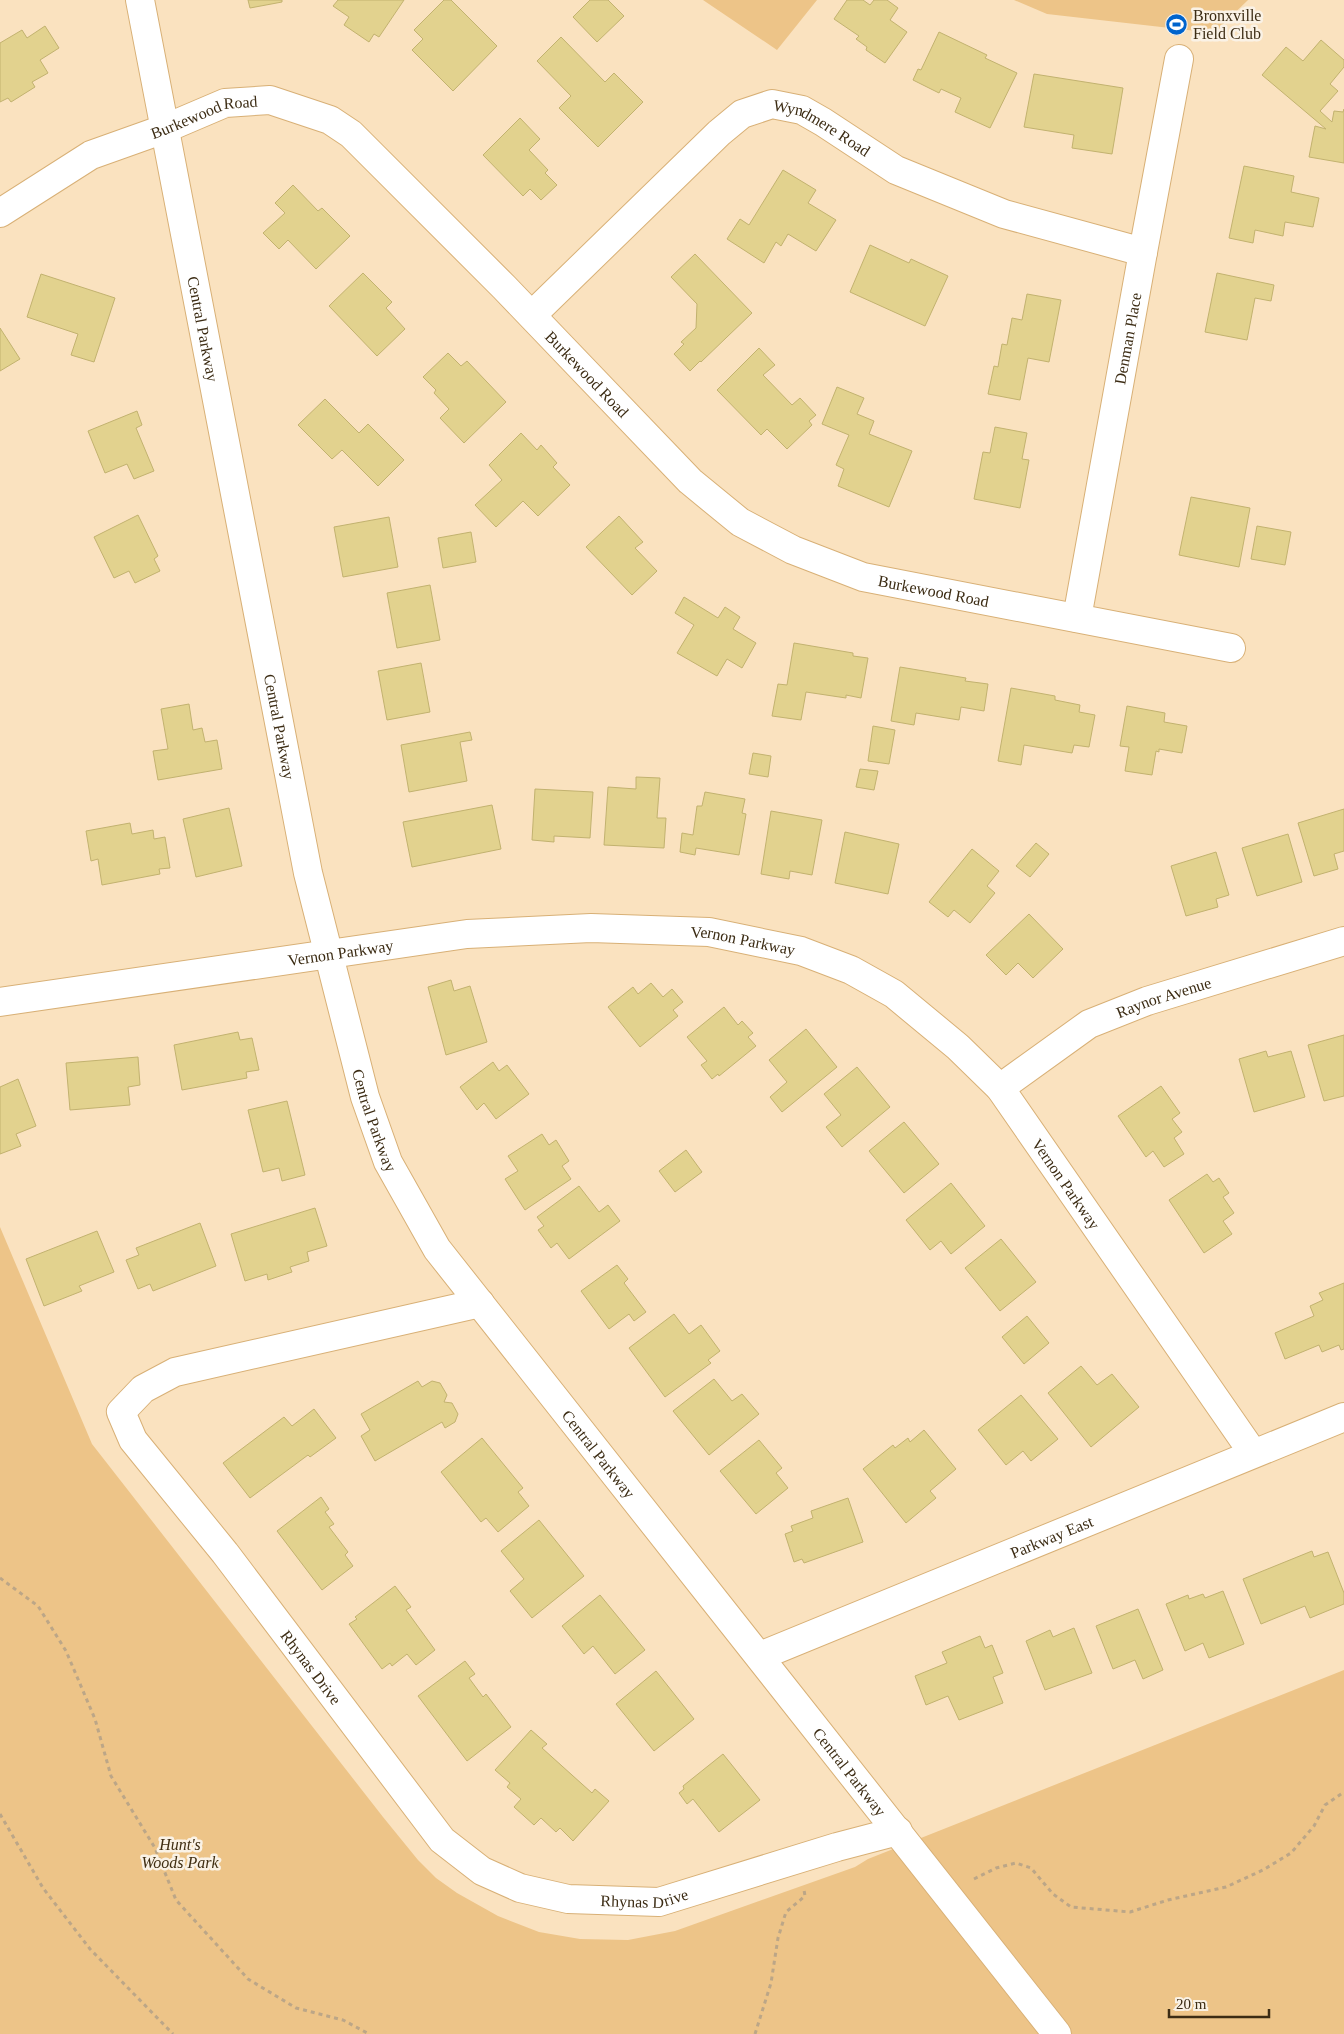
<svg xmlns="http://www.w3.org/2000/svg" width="1344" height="2034" viewBox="0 0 1344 2034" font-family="'Times New Roman',serif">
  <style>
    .green { fill: #edc488 }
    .building { fill: #e2d28e; stroke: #c2b26f }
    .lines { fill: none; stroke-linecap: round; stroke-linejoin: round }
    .street-casing { stroke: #d8b076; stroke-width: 30 }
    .path { stroke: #bca687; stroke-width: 3; stroke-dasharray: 4 4; stroke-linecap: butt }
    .street { stroke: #fff; stroke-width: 28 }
    .labels { text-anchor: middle; stroke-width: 5; stroke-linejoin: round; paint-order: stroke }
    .poi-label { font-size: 16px; fill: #3c2c14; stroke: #faf2e6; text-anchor: start }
    .street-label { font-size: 16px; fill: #3c2c14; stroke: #faf2e6 }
    .park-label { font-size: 16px; font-style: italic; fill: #3f2d11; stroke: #faf2e6 }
  </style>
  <rect width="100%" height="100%" fill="#fae2bf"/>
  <!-- green -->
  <path class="green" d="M703 0H817L777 50Z
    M1014 0H1248L1214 33 1047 14Z
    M0 1227 92 1444 383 1817 418 1860 436 1878 457 1893 498 1916 539 1932 580 1939 628 1940 675 1931 855 1867 868 1859 1344 1670V2034H0Z"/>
  <!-- building -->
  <path class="building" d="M248 0H282V2L250 8Z
    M338 0H404L379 37 374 34 369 42 344 25 349 17 333 6Z
    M444 0H451L497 46 453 91 412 50 423 39 414 30Z
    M590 0H608L624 16 597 42 573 17Z
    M847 0H863L870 5 874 0H887L898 8 890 20 907 32 885 63 866 50 867 47 856 39 859 36 834 19Z
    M45 26 59 48 40 60 48 73 32 82 35 87 11 102 8 98 0 102V43L22 30 27 38Z
    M939 32 987 55 985 58 1017 73 990 128 955 112 961 98 941 89 939 93 913 80 918 69 921 70Z
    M561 37 605 82 614 73 643 102 598 147 559 108 571 96 537 61Z
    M1321 40 1344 60V67L1330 84 1338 91 1320 111 1332 122 1334 111 1343 112 1344 109V163L1309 157 1315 126 1326 129 1262 75 1286 47 1303 61Z
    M1034 74 1123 88 1112 154 1072 148 1074 135 1024 127Z
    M520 118 540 139 529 150 548 170 545 173 557 185 541 200 530 189 523 196 483 155Z
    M1244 166 1294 176 1291 192 1319 198 1313 227 1285 222 1283 236 1255 230 1253 243 1229 238Z
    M783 170 816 190 808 203 836 220 816 251 788 234 781 246 776 242 764 263 727 239 740 219 749 225Z
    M293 185 318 211 322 208 350 236 316 269 288 240 279 249 263 233 285 213 275 203Z
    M870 245 909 263 911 259 948 276 925 326 850 292Z
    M695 254 752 313 701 362 700 361 690 371 674 354 684 344 681 342 696 328 697 304 671 277Z
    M363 273 392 302 386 308 405 329 377 356 329 306Z
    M1217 273 1274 285 1271 301 1255 298 1247 340 1205 332Z
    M41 274 115 298 94 362 71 355 78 334 27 317Z
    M1027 294 1061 300 1049 362 1028 358 1020 400 988 394 994 366 998 367 1002 344 1007 345 1012 318 1022 320Z
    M0 328 20 359 0 371Z
    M759 348 775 365 763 375 792 405 800 398 816 415 809 421 812 425 787 449 767 429 761 435 717 390Z
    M448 353 461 366 467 361 506 402 464 443 440 418 449 409 434 393 436 390 423 377Z
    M837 387 864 398 857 414 874 421 869 434 912 451 889 507 838 486 844 469 836 465 849 435 822 424Z
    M325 399 359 433 368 424 404 460 378 486 342 450 332 459 298 425Z
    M137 411 142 425 136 428 154 471 134 479 127 464 105 473 88 431Z
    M995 427 1027 433 1022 459 1029 460 1020 508 974 499 983 452 990 453Z
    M521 433 537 450 541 445 557 463 553 467 570 485 538 516 523 501 496 527 475 505 502 480 489 465Z
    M1191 497 1250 508 1239 567 1179 555Z
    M138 515 158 556 154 559 160 571 135 583 129 571 114 578 94 537Z
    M619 516 643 542 635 548 657 571 632 595 586 547Z
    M389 517 398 567 343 577 334 527Z
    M1257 526 1291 532 1285 565 1251 559Z
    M471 532 476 562 443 568 438 538Z
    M430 585 440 640 397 648 387 593Z
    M684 597 718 618 725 607 740 617 733 629 756 643 742 668 727 659 717 676 677 653 694 625 675 613Z
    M794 643 853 653V656L868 658 861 698 846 695V698L806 692 801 720 772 716 778 684 787 685Z
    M421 663 430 712 387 720 378 671Z
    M900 667 966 678 965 681 988 684 984 711 961 707 959 720 916 713 914 725 891 721Z
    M1011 688 1055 696V700L1080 705 1079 712 1095 715 1089 747 1074 745 1072 753 1024 745 1021 765 998 761Z
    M189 704 193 730 202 728 205 742 217 740 222 769 158 780 153 751 168 749 161 709Z
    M1127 706 1165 713 1164 722 1187 726 1182 753 1159 749V752L1156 751 1152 775 1125 771 1129 747 1120 746Z
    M873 726 895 730 889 764 868 761Z
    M470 732 472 740 460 742 467 781 409 792 401 745Z
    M753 753 771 756 768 777 749 774Z
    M860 769 878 771 874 790 856 787Z
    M636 777 660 778 657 818H666L664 848 604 845 608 787 636 789Z
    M535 789 593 792 590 838 554 836V842L532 840Z
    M705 792 745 799 742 813 746 814 739 855 696 848 695 855 680 852 682 833 693 835 697 806H702Z
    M492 805 501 849 412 867 403 822Z
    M229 808 242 866 196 877 183 819Z
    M1344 809V851L1334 854 1338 869 1314 876 1298 823Z
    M771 811 822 820 812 875 790 871 789 879 761 874Z
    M130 823 132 834 153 830 154 839 165 837 170 868 159 869 160 874 102 885 98 859 91 861 86 831Z
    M845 832 899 844 888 894 835 883Z
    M1288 834 1302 882 1257 896 1242 848Z
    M1036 843 1049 854 1030 877 1016 866Z
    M972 849 999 871 987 886 995 893 970 923 954 910 948 917 929 902Z
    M1216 852 1229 895 1216 899 1218 907 1186 916 1171 866Z
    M1029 914 1063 949 1033 978 1018 963 1006 975 986 955Z
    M451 980 454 991 470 986 487 1042 446 1055 428 987Z
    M651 983 663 997 672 989 683 1002 673 1010 678 1016 640 1047 608 1007 633 987 638 994Z
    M724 1007 738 1025 742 1021 753 1033 748 1037 756 1046 719 1076 718 1074 712 1079 701 1065 707 1061 687 1037Z
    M806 1029 837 1067 782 1112 770 1097 787 1082 769 1060Z
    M238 1032 240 1040 252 1038 259 1070 246 1072 247 1078 182 1090 174 1045Z
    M1344 1035V1096L1324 1101 1308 1045Z
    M1266 1051 1268 1057 1291 1051 1305 1097 1254 1112 1239 1059Z
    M138 1057 140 1085 128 1087 130 1105 70 1110 66 1063Z
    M493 1062 499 1071 507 1065 529 1094 496 1119 484 1103 477 1110 460 1087Z
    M857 1067 890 1107 842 1147 826 1127 841 1115 824 1094Z
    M18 1079 36 1126 16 1134 21 1146 0 1154V1087Z
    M1161 1086 1180 1113 1172 1119 1182 1132 1174 1138 1184 1154 1164 1167 1153 1151 1146 1157 1118 1116Z
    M287 1101 305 1175 282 1181 279 1168 263 1172 248 1110Z
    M904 1122 939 1164 904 1193 869 1151Z
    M542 1134 549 1145 556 1140 569 1161 562 1166 571 1179 525 1210 505 1179 518 1171 508 1156Z
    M686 1150 702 1172 675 1192 659 1171Z
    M1207 1174 1213 1182 1219 1178 1229 1193 1223 1197 1234 1213 1223 1221 1232 1234 1204 1253 1169 1200Z
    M951 1183 985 1226 951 1254 941 1241 930 1250 906 1220Z
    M579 1186 599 1212 608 1205 620 1221 569 1259 557 1243 551 1248 538 1230 544 1226 537 1217Z
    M315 1208 327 1246 307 1252 309 1261 290 1267 292 1272 268 1280 267 1274 245 1281 231 1234Z
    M200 1223 216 1266 153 1291 150 1284 138 1289 126 1260 139 1255 136 1248Z
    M97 1231 114 1272 79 1286 82 1291 44 1306 26 1259Z
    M1001 1239 1036 1282 1000 1311 965 1268Z
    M617 1265 628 1279 624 1283 646 1312 634 1321 629 1314 609 1329 581 1291Z
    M1344 1283V1349L1341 1350 1339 1345 1322 1352 1319 1345 1285 1359 1275 1333 1314 1316 1310 1306 1323 1300 1319 1293Z
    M674 1314 689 1334 701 1325 720 1351 708 1360 711 1363 665 1397 629 1348Z
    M1027 1316 1049 1343 1024 1364 1002 1337Z
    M1081 1366 1097 1385 1112 1374 1139 1407 1091 1447 1048 1393Z
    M714 1379 732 1401 742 1394 759 1414 709 1455 673 1411Z
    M418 1381 422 1387 432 1381 440 1383 447 1395 444 1402 452 1403 458 1414 455 1422 445 1428 442 1422 375 1461 361 1436 370 1430 361 1414Z
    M1021 1395 1058 1439 1031 1461 1023 1451 1006 1465 978 1430Z
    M314 1409 336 1438 310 1457 308 1455 250 1498 223 1463 284 1417 292 1426Z
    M924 1430 956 1469 930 1491 936 1498 906 1523 863 1469 893 1445 895 1448 908 1438 910 1442Z
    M482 1438 523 1488 518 1492 529 1506 498 1532 486 1518 481 1522 441 1472Z
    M759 1440 782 1468 776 1473 788 1488 756 1514 720 1471Z
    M321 1497 329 1509 325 1512 334 1524 329 1527 348 1552 345 1555 353 1566 322 1590 277 1531Z
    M848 1498 863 1542 804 1563 802 1559 794 1562 785 1534 793 1531 791 1526 813 1518 811 1511Z
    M539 1520 584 1576 532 1618 510 1591 524 1579 501 1551Z
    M1312 1551 1314 1557 1328 1552 1344 1593V1604L1310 1618 1305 1606 1261 1624 1243 1579Z
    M395 1586 411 1607 406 1610 435 1650 416 1665 407 1654 392 1666 390 1663 382 1669 349 1624 357 1619 355 1617Z
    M1223 1591 1244 1644 1209 1658 1203 1643 1185 1651 1166 1604 1188 1595 1189 1599 1203 1594 1205 1598Z
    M600 1595 645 1650 615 1674 593 1646 584 1654 562 1626Z
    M1138 1609 1163 1670 1143 1679 1135 1660 1113 1669 1096 1626Z
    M1074 1628 1092 1673 1045 1690 1026 1641 1050 1630 1053 1637Z
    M980 1636 985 1648 992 1645 1003 1673 993 1677 1003 1703 959 1720 948 1696 926 1705 915 1676 947 1663 942 1652Z
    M465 1661 475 1674 469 1678 483 1697 486 1694 511 1727 467 1761 418 1696Z
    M656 1671 694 1719 654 1751 616 1704Z
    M531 1730 547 1744 542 1748 592 1793 595 1789 609 1801 573 1841 560 1828 556 1832 541 1818 534 1825 514 1807 521 1799 507 1787 510 1783 495 1770Z
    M723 1754 760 1800 719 1832 693 1799 687 1804 679 1793 684 1789 683 1786Z"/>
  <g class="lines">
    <defs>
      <g id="street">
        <path id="s1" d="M140 0 308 873 365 1097 388 1162 437 1249 1057 2034"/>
        <path id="s2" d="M0 213 91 155 164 129 225 103 270 100 330 120 351 134 504 287 690 481 740 522 793 550 863 577 1231 648"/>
        <path id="s3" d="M532 315 719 133 742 114 772 104 802 110 823 122 896 170 1004 214 1143 252"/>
        <path id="s4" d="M1077 618 1143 252 1179 59"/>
        <path id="s5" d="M0 1002 467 934 591 928 709 932 801 951 851 970 894 994 958 1047 1000 1088 1253 1453"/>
        <path id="s6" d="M1000 1088 1089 1024 1147 1001 1344 941"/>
        <path id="s7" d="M480 1303 175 1372 143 1389 121 1412 133 1440 225 1553 442 1840 482 1871 520 1888 568 1899 659 1902 837 1847 898 1831"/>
        <path id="s8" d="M760 1656 1344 1417"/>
      </g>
    </defs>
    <!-- street casing -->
    <use href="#street" class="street-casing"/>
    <!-- path -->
    <path class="path" d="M0 1578 38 1606 66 1651 95 1719 111 1776 155 1848 176 1900 248 1979 296 2008 343 2020 369 2034
      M0 1814 43 1888 90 1949 173 2034
      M974 1879 996 1868 1016 1863 1031 1868 1053 1894 1071 1907 1130 1912 1168 1900 1226 1887 1263 1870 1291 1853 1314 1826 1325 1805 1344 1792
      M755 2034 771 1983 778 1938 786 1912 805 1896 804 1890"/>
    <!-- street -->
    <use href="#street" class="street"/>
  </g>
  <!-- icons -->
  <defs>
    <symbol id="stadium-disc" viewBox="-11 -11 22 22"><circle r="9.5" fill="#0064cd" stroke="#faf2e6"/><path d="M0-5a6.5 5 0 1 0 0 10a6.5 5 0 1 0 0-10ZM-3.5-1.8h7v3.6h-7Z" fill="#fff"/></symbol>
  </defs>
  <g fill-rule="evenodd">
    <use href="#stadium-disc" x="1164" y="12" width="25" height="25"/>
  </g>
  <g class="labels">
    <!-- poi labels -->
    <g class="poi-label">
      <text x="1193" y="21">Bronxville<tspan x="1193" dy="18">Field Club</tspan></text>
    </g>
    <!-- street labels -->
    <g class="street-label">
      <text dy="6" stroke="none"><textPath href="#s2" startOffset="228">Burkewood Road</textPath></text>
      <text dy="6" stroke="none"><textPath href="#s3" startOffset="378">Wyndmere Road</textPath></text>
      <text dy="6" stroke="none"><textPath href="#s1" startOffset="335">Central Parkway</textPath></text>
      <text dy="6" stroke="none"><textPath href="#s4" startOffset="284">Denman Place</textPath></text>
      <text dy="6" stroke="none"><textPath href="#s2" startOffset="722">Burkewood Road</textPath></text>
      <text dy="6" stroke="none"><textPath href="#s2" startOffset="1142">Burkewood Road</textPath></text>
      <text dy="6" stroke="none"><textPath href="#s1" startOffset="740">Central Parkway</textPath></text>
      <text dy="6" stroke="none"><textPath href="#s5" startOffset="749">Vernon Parkway</textPath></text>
      <text dy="6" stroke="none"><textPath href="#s5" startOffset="344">Vernon Parkway</textPath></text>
      <text dy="6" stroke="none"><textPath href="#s6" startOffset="189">Raynor Avenue</textPath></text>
      <text dy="6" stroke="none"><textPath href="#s1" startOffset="1145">Central Parkway</textPath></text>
      <text dy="6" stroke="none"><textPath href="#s5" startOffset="1169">Vernon Parkway</textPath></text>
      <text dy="6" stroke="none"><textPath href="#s1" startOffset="1550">Central Parkway</textPath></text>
      <text dy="6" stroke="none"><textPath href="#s8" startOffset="315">Parkway East</textPath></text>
      <text dy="6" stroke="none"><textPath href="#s7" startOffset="700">Rhynas Drive</textPath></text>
      <text dy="6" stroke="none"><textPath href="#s1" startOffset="1955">Central Parkway</textPath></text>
      <text dy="6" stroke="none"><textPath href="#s7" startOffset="1135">Rhynas Drive</textPath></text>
    </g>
    <!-- park labels -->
    <g class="park-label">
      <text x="180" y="1850">Hunt's<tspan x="180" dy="18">Woods Park</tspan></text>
    </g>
  </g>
  <!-- scale -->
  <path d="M1169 2009v8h100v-8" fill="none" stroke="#3c2c14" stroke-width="2.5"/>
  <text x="1176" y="2009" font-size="15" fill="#3c2c14" stroke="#faf2e6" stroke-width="4" paint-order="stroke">20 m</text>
</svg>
